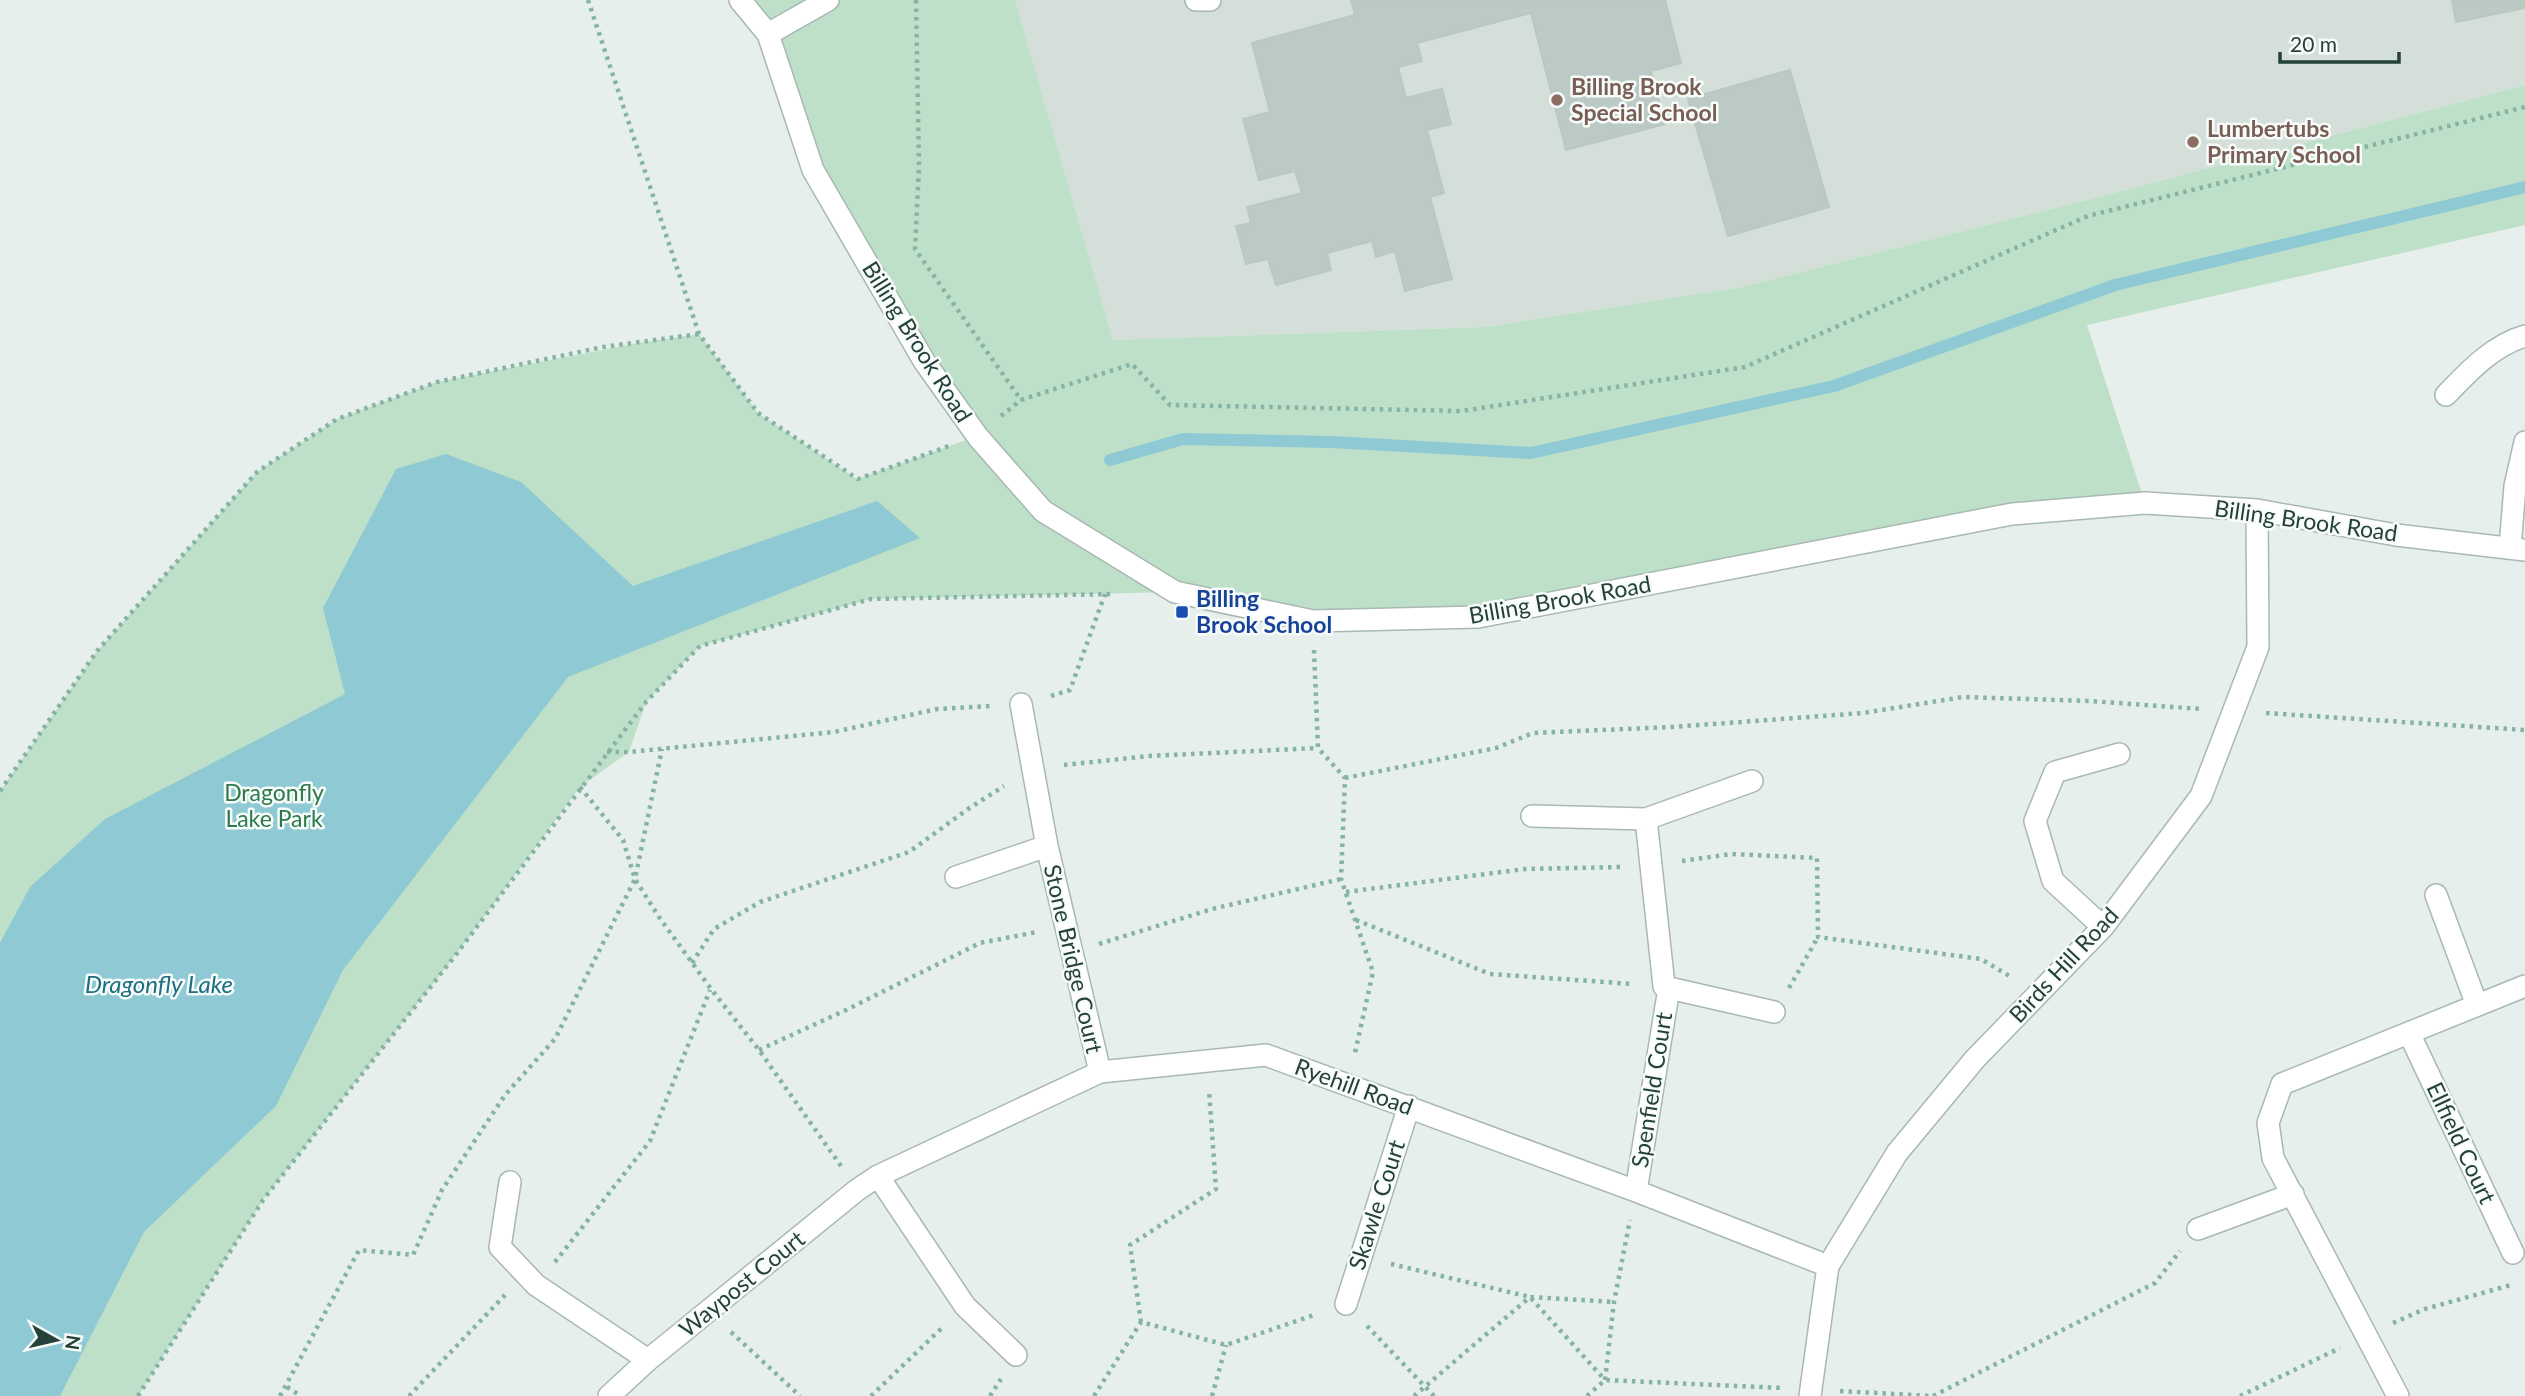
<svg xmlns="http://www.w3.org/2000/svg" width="2525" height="1396" viewBox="0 0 2525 1396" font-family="Lato,sans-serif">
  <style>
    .built { fill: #d4dfda }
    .green { fill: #bfe0c8 }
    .water { fill: #8ec9d4 }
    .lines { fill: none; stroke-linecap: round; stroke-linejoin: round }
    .stream { stroke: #8ec9d4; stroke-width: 12 }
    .building { fill: #bbcac4; stroke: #b8c9c2; stroke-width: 2 }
    .minor-casing { stroke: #a8b8b2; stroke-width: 24 }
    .path { stroke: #86b3a5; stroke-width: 4.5; stroke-dasharray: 3.5 5; stroke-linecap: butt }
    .minor { stroke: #fff; stroke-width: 21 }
    .education-dot { fill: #8d6e63; stroke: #f7fbf9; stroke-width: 2.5 }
    .transit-dot { fill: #1a4fb4; stroke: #f7fbf9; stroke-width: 2.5 }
    .labels { text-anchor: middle; stroke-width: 5; stroke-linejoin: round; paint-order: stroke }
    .education-label { font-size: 23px; font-weight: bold; fill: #785e54; stroke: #f7fbf9; text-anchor: start }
    .street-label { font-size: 23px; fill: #24423a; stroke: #f7fbf9 }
    .transit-label { font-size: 23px; font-weight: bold; fill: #164399; stroke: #f7fbf9; text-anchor: start }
    .park-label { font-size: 23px; fill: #2d7a4b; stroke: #f7fbf9 }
    .water-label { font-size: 24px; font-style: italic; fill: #1c6f80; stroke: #f7fbf9 }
  </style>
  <rect width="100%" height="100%" fill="#e6efeb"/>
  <!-- built -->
  <path class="built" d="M1015 0H2525V85L2091 199 1742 287 1485 327 1113 340Z"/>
  <!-- green -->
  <path class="green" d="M740 0H1015L1113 340 1485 327 1742 287 2091 199 2525 85V225L2087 325 2145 503 2012 514 1478 617 1313 621 1175 592 871 599 700 646 646 702 629 752 580 787 458 952 263 1200 138 1396H0V791L97 651 257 472 337 419 437 382 638 343 699 334 758 413 857 479 977 436 813 170 768 34Z"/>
  <!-- water -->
  <path class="water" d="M446 454 521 482 633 586 877 501 920 538 568 677 343 970 276 1106 144 1232 60 1396H0V943L30 887 105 819 345 694 323 608 396 469Z"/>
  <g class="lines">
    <!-- stream -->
    <path class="stream" d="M1110 460 1183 439 1331 442 1531 453 1834 386 2115 285 2525 187"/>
  </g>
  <!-- building -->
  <path class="building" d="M1351 0H1665L1681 63 1651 71 1665 124 1566 150 1531 13 1417 43 1422 61 1398 67 1406 98 1442 89 1451 124 1427 130 1444 193 1430 197 1452 279 1405 291 1395 251 1376 257 1372 241 1327 253 1331 270 1276 285 1268 259 1246 264 1236 226 1251 223 1247 207 1302 193 1295 171 1259 180 1243 119 1270 112 1252 43 1355 15Z
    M2452 0H2525V8L2456 22Z
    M1790 70 1829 207 1728 236 1688 99Z"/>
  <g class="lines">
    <defs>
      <path id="minor" d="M740 0 768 34 813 170 924 361 978 437 1043 511 1175 592 1313 621 1478 617 2012 514 2145 503 2257 510 2396 535 2525 550
        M1196 0H1210
        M768 34 828 0
        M2446 395C2468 372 2493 345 2525 336
        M2510 548 2515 486 2525 442
        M1021 704 1047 846 1100 1072
        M1532 816 1646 819 1752 781
        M956 877 1047 846
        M2436 895 2477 1005
        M2103 927 2053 881 2035 821 2055 772 2119 754
        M1669 988 1774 1012
        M2409 1033 2513 1253
        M878 1176 965 1306 1016 1355
        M510 1182 500 1247 536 1285 648 1360
        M1636 1191 1669 988 1664 986 1646 819
        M2198 1229 2293 1194
        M1346 1304 1409 1106
        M609 1396 648 1360 857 1190 878 1176 1100 1072 1266 1055 1636 1191 1828 1266
        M1810 1396 1828 1266 1897 1153 1975 1059 2103 927 2201 796 2258 647 2257 510
        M2398 1396 2273 1158 2268 1123 2282 1084 2525 986"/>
    </defs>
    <!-- minor casing -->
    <use href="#minor" class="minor-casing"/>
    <!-- path -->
    <path class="path" d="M588 0 699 334 758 413 858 479 949 446
      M916 0 919 167 915 249 1021 400
      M1001 416 1021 400 1132 364 1170 405 1462 411 1745 367 2088 216 2525 107
      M1314 650 1318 748 1345 778 1341 879 1373 972 1354 1057
      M1051 696 1070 690 1105 594
      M2266 713 2525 730
      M607 752H629L834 732 937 709 991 706
      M1064 765 1149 756 1318 748
      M1345 778 1496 748 1533 733 1672 727 1863 713 1963 697 2090 701 2201 709
      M580 787 623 840 635 879 659 917 711 989 759 1050 841 1166
      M0 791 97 651 257 472 337 419 437 382 603 347 699 334
      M1682 861 1731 854 1817 858 1818 937 1981 959 2011 977
      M1346 892 1525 869 1621 867
      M1356 920 1490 974 1633 984
      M1099 944 1212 909 1341 879
      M692 963 714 929 760 902 909 852 968 809 1004 786
      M1789 988 1818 937
      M759 1050 846 1010 980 943 1037 932
      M555 1262 650 1141 710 990
      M1391 1264 1530 1297 1605 1380
      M1141 1322 1130 1245 1216 1189 1209 1090
      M2393 1323 2425 1309 2511 1285
      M1367 1326 1434 1396
      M731 1332 800 1396
      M1605 1380 1614 1302 1630 1220
      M287 1387 301 1396
      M1840 1391 1931 1396
      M138 1396 263 1200 458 952 646 702 700 646 871 599 1115 594
      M280 1396 359 1250 413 1255 442 1190 505 1095 555 1039 635 879 662 749
      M409 1396 505 1295
      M871 1396 944 1326
      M990 1396 1001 1379
      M1094 1396 1141 1322 1226 1345 1317 1314
      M1212 1396 1226 1345
      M1414 1396 1530 1297 1614 1302
      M1587 1396 1605 1380 1783 1388
      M1933 1396 2155 1283 2180 1251
      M2240 1396 2340 1348"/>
    <!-- minor -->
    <use href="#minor" class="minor"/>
  </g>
  <!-- markers -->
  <g class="education-dot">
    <circle cx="1557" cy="100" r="7"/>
    <circle cx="2193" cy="142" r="7"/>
  </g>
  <rect class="transit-dot" x="1175" y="605" width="14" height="14" rx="3.5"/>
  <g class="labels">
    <!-- education labels -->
    <g class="education-label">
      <text x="1571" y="95">Billing Brook<tspan x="1571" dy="26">Special School</tspan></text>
      <text x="2207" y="137">Lumbertubs<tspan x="2207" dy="26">Primary School</tspan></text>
    </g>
    <!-- street labels -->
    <g class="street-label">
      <text transform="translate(917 342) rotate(58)" y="8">Billing Brook Road</text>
      <text transform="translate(2306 521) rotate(8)" y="8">Billing Brook Road</text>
      <text transform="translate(1560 600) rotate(-10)" y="8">Billing Brook Road</text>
      <text transform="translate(1073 959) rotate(77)" y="8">Stone Bridge Court</text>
      <text transform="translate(2064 965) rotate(-47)" y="8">Birds Hill Road</text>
      <text transform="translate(1354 1087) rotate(20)" y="8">Ryehill Road</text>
      <text transform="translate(1652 1090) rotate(-81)" y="8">Spenfield Court</text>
      <text transform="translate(2461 1143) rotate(65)" y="8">Ellfield Court</text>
      <text transform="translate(1377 1205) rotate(-72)" y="8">Skawle Court</text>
      <text transform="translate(742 1284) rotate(-39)" y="8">Waypost Court</text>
    </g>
    <!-- transit labels -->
    <g class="transit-label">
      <text x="1196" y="607">Billing<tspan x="1196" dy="26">Brook School</tspan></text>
    </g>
    <!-- park labels -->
    <g class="park-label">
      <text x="274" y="801">Dragonfly<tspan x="274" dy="26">Lake Park</tspan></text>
    </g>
    <!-- water labels -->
    <g class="water-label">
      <text x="159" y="993">Dragonfly Lake</text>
    </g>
  </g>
  <!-- north arrow -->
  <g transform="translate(56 1340) rotate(98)" stroke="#f7fbf9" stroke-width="5" paint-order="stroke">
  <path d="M0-5L12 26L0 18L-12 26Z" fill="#24423a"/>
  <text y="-10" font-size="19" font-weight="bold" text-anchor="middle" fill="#24423a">N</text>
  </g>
  <!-- scale -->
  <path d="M2280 52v10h119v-10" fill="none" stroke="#24423a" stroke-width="3.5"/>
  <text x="2290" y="52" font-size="21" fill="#24423a" stroke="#f7fbf9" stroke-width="5" paint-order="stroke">20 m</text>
</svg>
